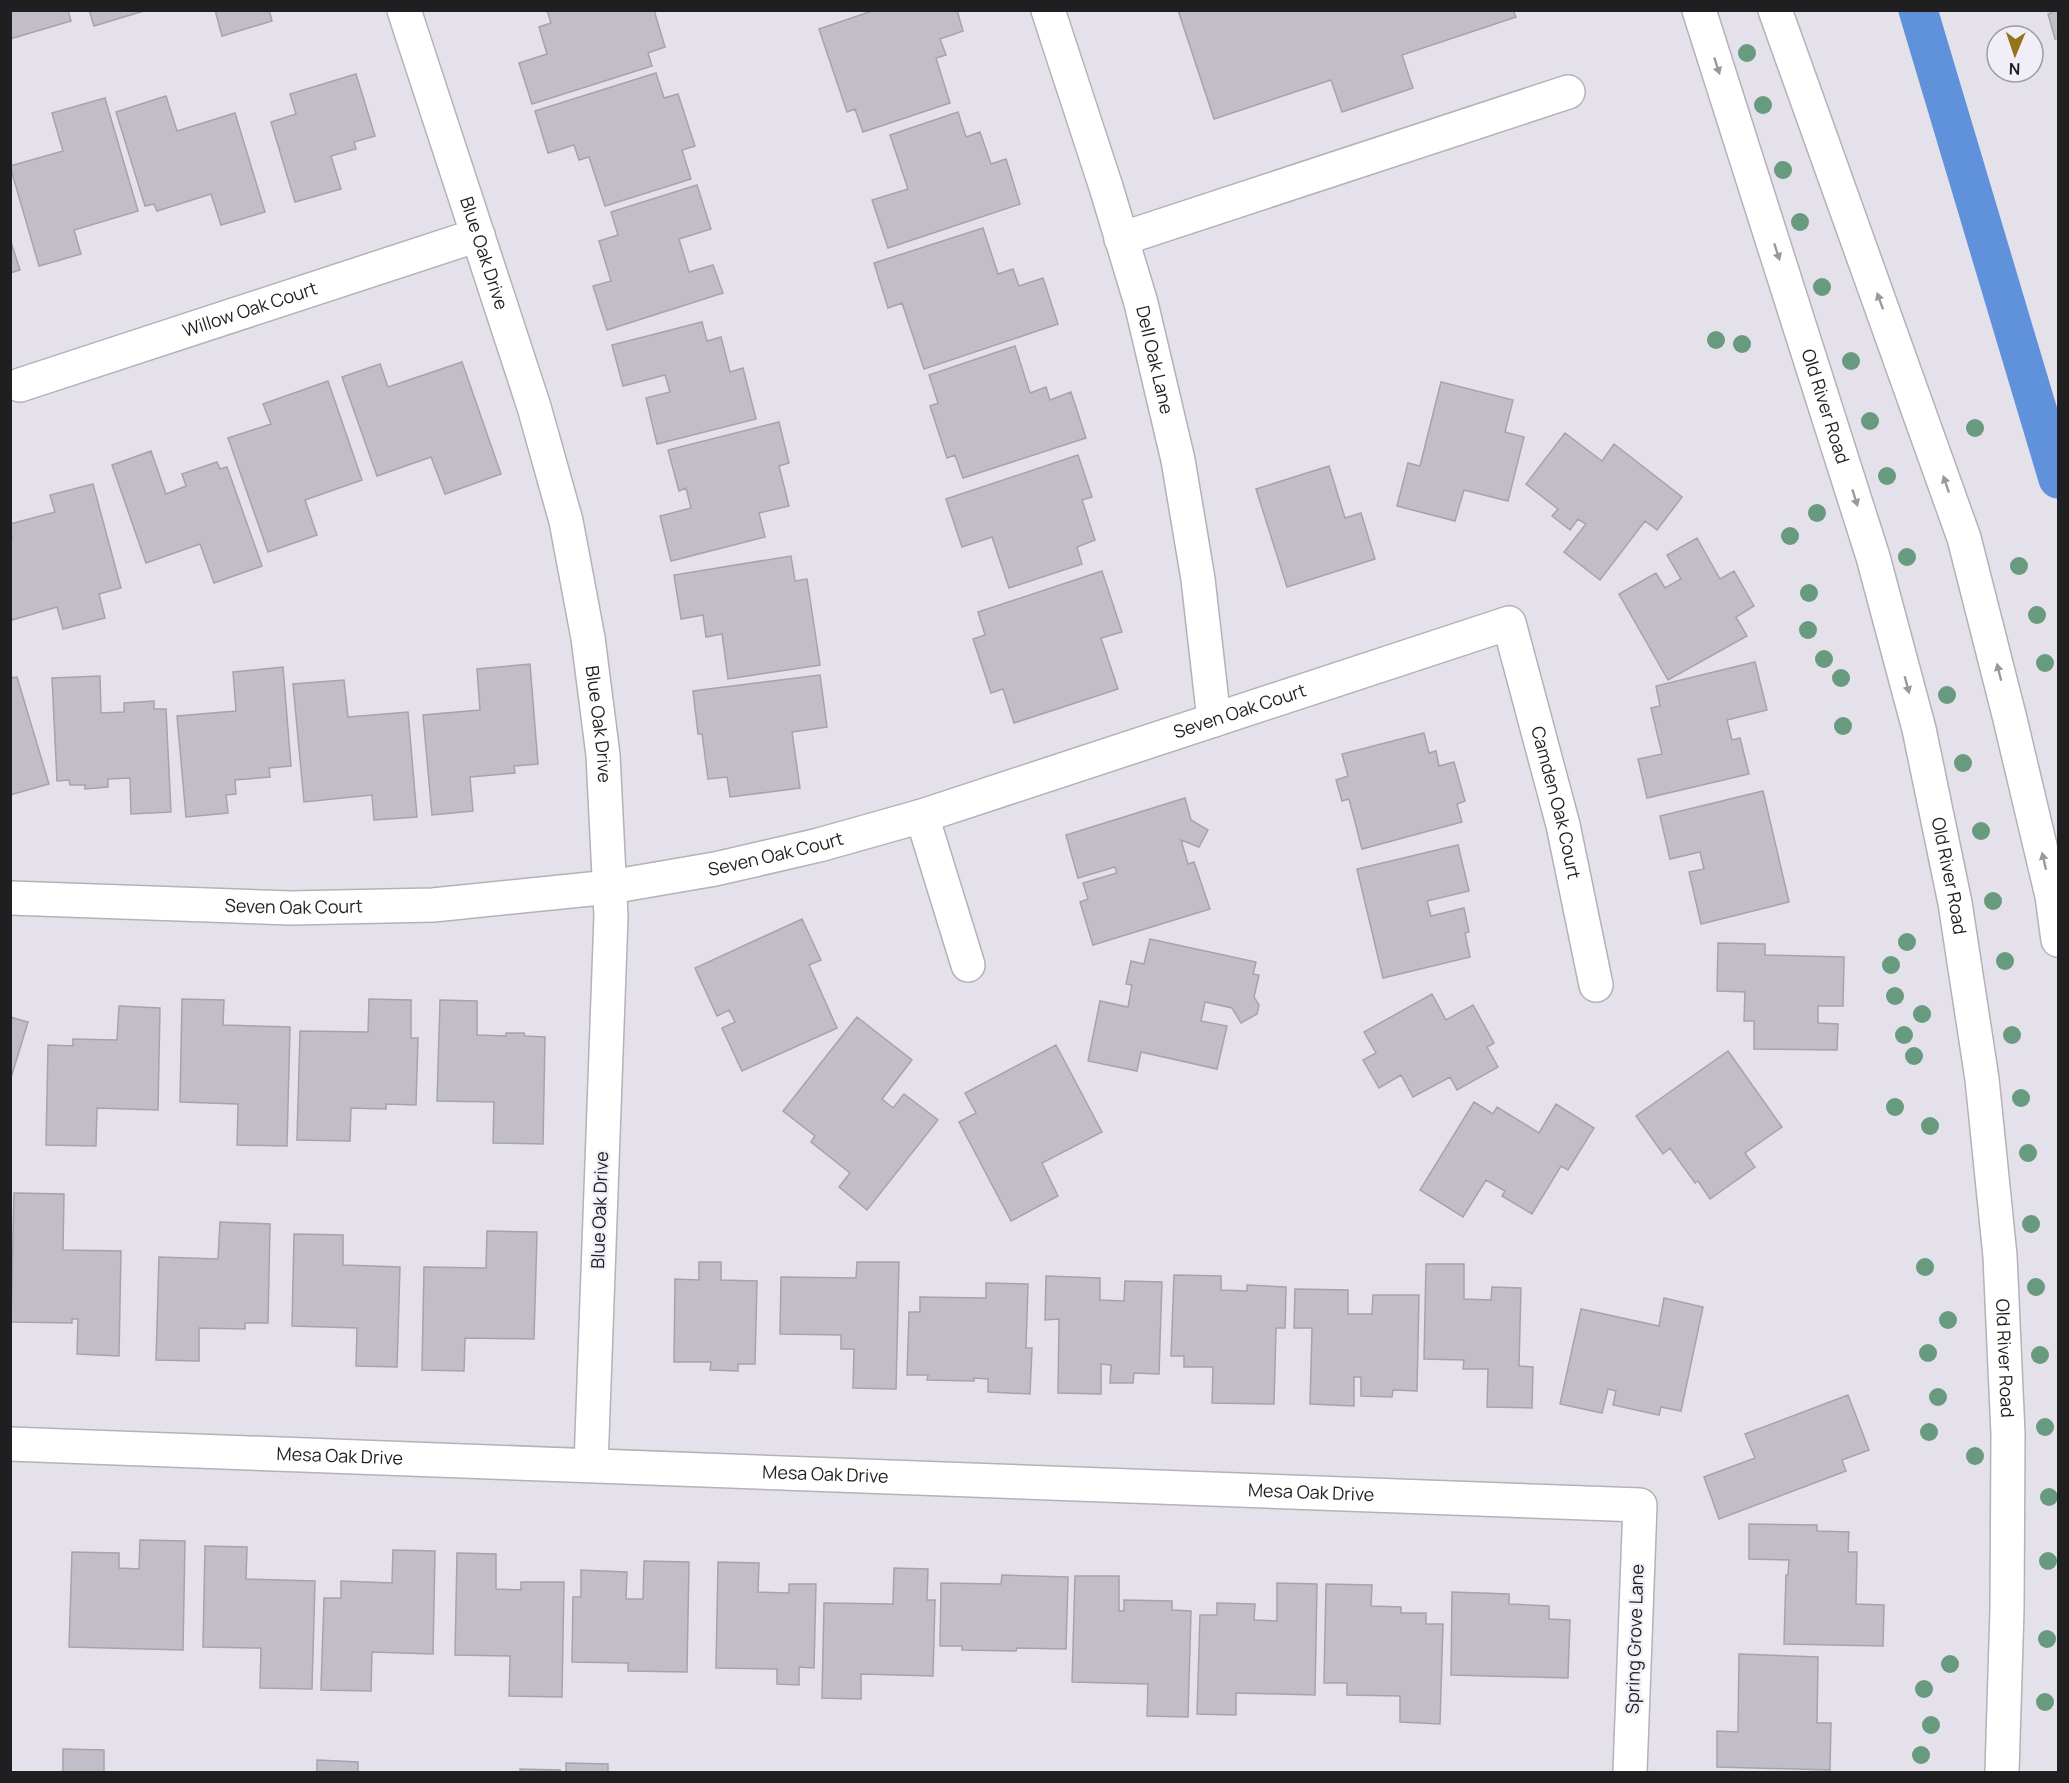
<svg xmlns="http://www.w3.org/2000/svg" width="2069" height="1783" viewBox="0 0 2069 1783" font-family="Manrope,sans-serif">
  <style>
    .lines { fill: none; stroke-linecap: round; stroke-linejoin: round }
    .canal { stroke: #6092db; stroke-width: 39 }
    .building { fill: #c1bec8; stroke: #a6a3ad; stroke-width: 1.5 }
    .minor-casing { stroke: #b4b1ba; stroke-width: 36 }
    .major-casing { stroke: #b4b1ba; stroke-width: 36 }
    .minor { stroke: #fff; stroke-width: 33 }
    .major { stroke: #fff; stroke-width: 33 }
    .tree { fill: #679a7e }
    .oneway { fill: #9a9a9b }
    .labels { text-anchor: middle; stroke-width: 4.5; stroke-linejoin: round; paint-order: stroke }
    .street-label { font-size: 18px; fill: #1f1e21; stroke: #f1eef8 }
  </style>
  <rect width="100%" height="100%" fill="#e4e1eb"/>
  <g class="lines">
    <!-- canal -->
    <path class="canal" d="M1918 10 2058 479"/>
  </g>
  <!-- building -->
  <path class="building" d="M10 10H68L71 21 10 39Z
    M89 10H147L94 26Z
    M215 10H269L272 21 222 36Z
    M547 10H654L665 47 648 53 652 66 532 104 519 63 547 54 539 27 551 23Z
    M875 10H957L963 31 940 39 946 55 936 58 950 103 863 132 855 109 847 112 819 29Z
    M1178 10H1513L1516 17 1402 55 1413 88 1342 112 1331 80 1214 119Z
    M2051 10H2058V39V38L2055 39 2048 14 2051 13Z
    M656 73 664 98 678 94 695 146 682 150 691 179 605 206 589 157 579 160 574 145 548 153 535 111Z
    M356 74 375 136 354 142 356 149 331 156 341 189 295 202 271 122 296 114 290 94Z
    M166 96 177 131 235 113 265 212 221 225 211 194 157 211 154 204 145 206 116 112Z
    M105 98 138 211 74 230 81 254 39 266 10 166 63 151 52 113Z
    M958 112 966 137 980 132 991 164 1006 159 1020 204 888 248 872 200 908 189 890 135Z
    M697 185 711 229 679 239 689 272 713 265 723 293 607 330 593 286 611 281 599 241 618 235 611 212Z
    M983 228 998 274 1013 269 1019 286 1043 278 1058 324 924 369 902 303 888 308 874 263Z
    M10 239 20 270 10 273Z
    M702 322 707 341 721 337 730 372 743 368 756 419 657 444 646 398 670 392 665 375 623 386 612 345Z
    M1015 346 1030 393 1046 387 1050 400 1071 392 1086 438 963 478 955 455 947 458 930 406 938 403 929 375Z
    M462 362 501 474 445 494 431 457 377 476 342 377 380 364 388 387Z
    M328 381 362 480 305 500 317 535 268 552 228 438 271 424 263 404Z
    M1441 382 1513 400 1505 432 1524 437 1508 501 1464 490 1455 521 1397 506 1408 463 1420 466Z
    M779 422 789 463 779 466 789 506 759 513 765 537 671 561 660 516 691 508 686 488 679 491 668 450Z
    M1565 433 1602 461 1614 444 1682 497 1657 530 1645 521 1600 580 1564 552 1586 524 1578 519 1570 530 1552 516 1558 509 1526 484Z
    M151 451 166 494 186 486 182 474 217 462 220 469 227 467 262 566 214 583 200 544 146 563 112 465Z
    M1078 455 1092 497 1082 500 1095 540 1077 547 1082 564 1009 588 992 537 962 547 946 499Z
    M1329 466 1345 518 1361 513 1375 559 1287 587 1256 489Z
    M93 484 121 588 99 594 105 618 63 629 57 607 12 620 10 612V539L12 538 10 524 55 512 50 495Z
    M1697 538 1720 579 1734 571 1754 606 1736 617 1747 636 1668 680 1619 594 1656 573 1665 588 1681 579 1667 555Z
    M791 556 795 581 807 579 820 665 728 679 722 634 706 637 703 615 681 619 674 575Z
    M1102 571 1122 632 1101 638 1118 689 1014 723 1003 689 991 693 973 639 985 635 978 612Z
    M1755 662 1767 710 1727 720 1732 740 1740 738 1749 774 1647 798 1638 759 1662 754 1651 708 1660 706 1656 686Z
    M530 664 538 764 514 766 515 773 470 777 473 811 432 815 423 715 480 710 477 669Z
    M283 667 291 766 269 768 270 777 235 780 236 794 226 795 228 813 186 817 177 716 236 711 233 672Z
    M820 675 827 727 792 732 800 788 730 797 727 777 708 779 702 734H698L693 691Z
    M100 676 101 713 124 712V703L154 701V709H166L171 812 131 814 130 778 108 779V787L85 789V785H70L69 780 57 781 52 678Z
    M17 677 49 784 10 795V678Z
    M344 680 348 717 408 712 417 817 374 820 372 795 304 802 293 684Z
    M1424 733 1429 753 1436 751 1439 766 1454 762 1465 801 1457 804 1462 822 1362 849 1349 799 1342 801 1336 780 1348 776 1342 754Z
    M1763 791 1789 902 1701 924 1689 872 1704 869 1700 852 1670 859 1660 816Z
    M1185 798 1191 820 1208 830 1199 847 1181 840 1188 864 1194 862 1210 909 1093 945 1080 902 1088 899 1083 883 1117 873 1115 867 1078 878 1066 835Z
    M1458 845 1469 891 1427 901 1431 916 1464 908 1469 932 1465 933 1470 957 1383 978 1357 869Z
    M802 919 821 960 809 965 837 1028 742 1071 722 1028 735 1022 729 1010 717 1016 695 968Z
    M1150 939 1256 962 1253 974 1259 975 1254 997 1259 1005 1257 1014 1241 1023 1232 1008 1205 1002 1201 1021 1227 1026 1217 1069 1141 1052 1137 1071 1088 1061 1100 1001 1128 1007 1132 985 1126 984 1131 961 1144 964Z
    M1718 943 1765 944V955L1844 957 1843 1006H1818V1023L1838 1024 1837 1050 1754 1049V1021H1744L1745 992 1717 991Z
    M1432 994 1446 1020 1473 1005 1494 1043 1487 1047 1498 1067 1457 1090 1450 1077 1413 1097 1401 1075 1379 1088 1363 1060 1376 1053 1364 1032Z
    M182 999 224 1000 223 1025 290 1027 287 1146 237 1145 238 1104 180 1102Z
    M369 999 411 1000V1038H418L416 1105 386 1104V1109L351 1108 350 1141 297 1140 300 1031 368 1032Z
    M440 1000 477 1001V1035L506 1036V1033H524L525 1036 545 1037 543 1144 493 1143 494 1102 437 1101Z
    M119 1006 160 1008 158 1110 97 1108 96 1146 46 1145 48 1045 73 1046V1039L117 1040Z
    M10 1017 28 1022 10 1081Z
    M857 1017 912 1060 882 1099 893 1108 904 1094 938 1120 867 1210 839 1187 850 1173 811 1142 815 1136 783 1111Z
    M1056 1045 1102 1132 1042 1163 1058 1196 1011 1221 959 1122 976 1113 965 1093Z
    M1728 1051 1782 1127 1745 1153 1755 1167 1710 1199 1698 1181 1695 1183 1670 1148 1663 1154 1636 1116Z
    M1474 1102 1493 1114 1497 1107 1539 1133 1556 1104 1594 1128 1568 1170 1561 1166 1532 1214 1502 1196 1505 1191 1486 1180 1463 1217 1420 1190Z
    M14 1193 64 1194 63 1250 121 1251 119 1356 77 1354 78 1319H72V1323L11 1322Z
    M220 1222 270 1224 268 1323H245V1329L199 1328V1361L156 1360 159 1257 218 1259Z
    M487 1231 537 1232 534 1339 465 1338 464 1371 422 1370 424 1267 486 1268Z
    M294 1234 343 1235V1265L400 1267 397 1367 356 1366 357 1328 292 1326Z
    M699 1262H721V1280L757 1281 755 1364H738V1371L710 1370 711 1362H674L675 1279 699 1280Z
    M857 1262H899L896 1389 853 1388 854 1349H841V1335L780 1334 781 1277 856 1278Z
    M1426 1264H1464V1299L1491 1300 1492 1287 1521 1288 1519 1366 1533 1367 1532 1408 1487 1407 1488 1369H1463L1464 1360 1424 1359Z
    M1174 1275 1221 1276V1290L1247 1291V1285L1286 1287 1285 1328H1276L1274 1404 1212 1403 1213 1367H1184V1356H1171Z
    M1046 1276 1100 1278V1300L1124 1301 1125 1281 1162 1282 1159 1374 1134 1373 1133 1383H1110L1111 1365 1101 1364V1394L1058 1393 1059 1319 1045 1320Z
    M986 1283 1028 1284 1026 1348H1032L1030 1394 988 1392V1379L974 1378V1381L927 1380 928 1375H907L909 1312H920V1297L986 1298Z
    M1295 1289 1348 1290V1314H1372L1373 1295H1419L1417 1391 1393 1390 1392 1397 1361 1396V1377H1354V1406L1310 1404 1312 1328H1294Z
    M1664 1298 1703 1307 1681 1411 1661 1407 1659 1415 1613 1405 1616 1391 1608 1389 1602 1413 1560 1404 1581 1309 1659 1326Z
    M1848 1395 1869 1450 1842 1460 1846 1471 1719 1519 1704 1477 1755 1458 1745 1434Z
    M1749 1524 1817 1525V1531L1849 1532 1848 1552H1857L1856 1604 1884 1605 1883 1646 1784 1644 1786 1575H1788L1789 1560 1749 1559Z
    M140 1540 185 1541 183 1650 69 1647 72 1552 119 1553V1568L139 1569Z
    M205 1546 247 1547 246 1579 315 1581 312 1689 260 1688 261 1648 203 1647Z
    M393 1550 435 1551 433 1654 372 1652 371 1691 321 1690 324 1598H341V1581L392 1583Z
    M457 1553 496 1554V1589L521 1590V1582H564L562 1697 509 1696 510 1656 455 1655Z
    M644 1561 689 1562 687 1672 628 1671V1663L572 1662 573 1597H581V1570L627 1572 626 1599H643Z
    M718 1562 759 1563 758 1592 789 1593V1584H816L814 1668 799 1667V1685L777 1684V1669L716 1668Z
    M894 1568 928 1569 927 1600H935L933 1676 861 1674V1699L822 1698 824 1603 893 1604Z
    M1002 1575 1068 1577 1066 1649 1017 1648 1016 1651 962 1650V1646H940L941 1583 1001 1584Z
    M1075 1576H1119V1611H1124V1600L1172 1601V1610L1191 1611 1188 1717 1147 1716 1148 1684 1072 1682Z
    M1277 1583 1317 1584 1315 1695 1236 1693V1715L1197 1714 1200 1615H1217V1603L1255 1604 1254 1620 1277 1621Z
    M1326 1584 1372 1585 1371 1606 1401 1607V1613H1426V1624H1443L1440 1724 1400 1722V1696L1347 1695V1683H1324Z
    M1452 1592 1509 1594V1604L1549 1606V1619L1570 1620 1568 1678 1451 1675Z
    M1739 1654 1818 1657 1817 1723H1831L1830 1770 1717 1767V1731L1738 1732Z
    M63 1749 104 1750V1772H63Z
    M317 1760 358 1762V1772H317Z
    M566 1763 608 1764V1772H566Z
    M520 1769 560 1770V1772H520Z"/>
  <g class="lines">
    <defs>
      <g id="minor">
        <path id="s1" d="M404 10 534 407 566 521 588 638 603 755 611 916 591 1465"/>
        <path id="s2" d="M1048 10 1106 187 1141 303 1178 460 1198 579 1214 720"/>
        <path d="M1121 239 1568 92"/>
        <path id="s3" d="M20 385 478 235"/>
        <path d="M922 816 968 965"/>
        <path id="s4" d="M10 898 291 908 433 905 610 887 715 869 819 845 922 816 1509 623 1563 825 1596 985"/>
        <path id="s5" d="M10 1444 1640 1505 1630 1772"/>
      </g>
      <g id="major">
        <path id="s6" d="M1699 10 1873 557 1919 729 1955 903 1982 1079 2000 1256 2008 1434 2007 1609 2002 1772"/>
        <path d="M1775 10 1964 538 2009 715 2052 896 2058 940"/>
      </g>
    </defs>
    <!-- minor casing -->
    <use href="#minor" class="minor-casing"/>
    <!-- major casing -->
    <use href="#major" class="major-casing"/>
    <!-- minor -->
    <use href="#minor" class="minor"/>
    <!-- major -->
    <use href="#major" class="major"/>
  </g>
  <!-- trees -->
  <g class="tree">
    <circle cx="1747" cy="53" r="9"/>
    <circle cx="1763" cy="105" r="9"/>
    <circle cx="1783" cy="170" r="9"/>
    <circle cx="1800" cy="222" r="9"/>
    <circle cx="1822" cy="287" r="9"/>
    <circle cx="1716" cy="340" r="9"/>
    <circle cx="1742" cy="344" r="9"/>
    <circle cx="1851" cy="361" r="9"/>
    <circle cx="1870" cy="421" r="9"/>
    <circle cx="1975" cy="428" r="9"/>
    <circle cx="1887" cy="476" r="9"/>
    <circle cx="1817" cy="513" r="9"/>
    <circle cx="1790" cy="536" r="9"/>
    <circle cx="1907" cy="557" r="9"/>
    <circle cx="2019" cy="566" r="9"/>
    <circle cx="1809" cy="593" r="9"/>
    <circle cx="2037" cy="615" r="9"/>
    <circle cx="1808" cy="630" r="9"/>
    <circle cx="1824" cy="659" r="9"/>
    <circle cx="2045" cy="663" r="9"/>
    <circle cx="1841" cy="678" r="9"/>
    <circle cx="1947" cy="695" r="9"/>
    <circle cx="1843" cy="726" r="9"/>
    <circle cx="1963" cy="763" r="9"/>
    <circle cx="1981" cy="831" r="9"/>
    <circle cx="1993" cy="901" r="9"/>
    <circle cx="1907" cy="942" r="9"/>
    <circle cx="2005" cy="961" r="9"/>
    <circle cx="1891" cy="965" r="9"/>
    <circle cx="1895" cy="996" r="9"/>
    <circle cx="1922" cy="1014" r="9"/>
    <circle cx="1904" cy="1035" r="9"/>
    <circle cx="2012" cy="1035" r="9"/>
    <circle cx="1914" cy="1056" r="9"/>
    <circle cx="2021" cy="1098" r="9"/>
    <circle cx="1895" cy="1107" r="9"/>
    <circle cx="1930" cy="1126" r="9"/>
    <circle cx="2028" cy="1153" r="9"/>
    <circle cx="2031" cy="1224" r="9"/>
    <circle cx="1925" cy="1267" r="9"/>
    <circle cx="2036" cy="1287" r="9"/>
    <circle cx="1948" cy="1320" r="9"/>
    <circle cx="1928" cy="1353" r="9"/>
    <circle cx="2040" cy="1355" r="9"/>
    <circle cx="1938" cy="1397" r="9"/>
    <circle cx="2045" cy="1427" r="9"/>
    <circle cx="1929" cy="1432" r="9"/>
    <circle cx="1975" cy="1456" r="9"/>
    <circle cx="2049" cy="1497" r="9"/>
    <circle cx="2048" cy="1561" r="9"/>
    <circle cx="2047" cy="1639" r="9"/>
    <circle cx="1950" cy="1664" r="9"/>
    <circle cx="1924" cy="1689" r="9"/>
    <circle cx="2045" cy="1702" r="9"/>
    <circle cx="1931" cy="1725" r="9"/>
    <circle cx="1921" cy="1755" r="9"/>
  </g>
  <!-- one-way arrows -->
  <defs><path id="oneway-solid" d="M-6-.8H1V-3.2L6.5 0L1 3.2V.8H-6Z" transform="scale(1.5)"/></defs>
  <g class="oneway">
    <use href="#oneway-solid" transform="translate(1717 66) rotate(72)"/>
    <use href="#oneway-solid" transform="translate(1777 252) rotate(72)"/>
    <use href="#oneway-solid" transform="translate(1880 301) rotate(-110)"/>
    <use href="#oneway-solid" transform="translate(1946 484) rotate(-109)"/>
    <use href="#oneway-solid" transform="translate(1855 498) rotate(73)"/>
    <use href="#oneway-solid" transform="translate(1999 672) rotate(-104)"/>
    <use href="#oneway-solid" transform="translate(1907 685) rotate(75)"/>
    <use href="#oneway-solid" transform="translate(2044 861) rotate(-103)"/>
  </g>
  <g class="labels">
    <!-- street labels -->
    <g class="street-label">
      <text dy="6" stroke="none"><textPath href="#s1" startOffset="256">Blue Oak Drive</textPath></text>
      <text dy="6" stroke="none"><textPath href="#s3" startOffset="242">Willow Oak Court</textPath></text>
      <text dy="6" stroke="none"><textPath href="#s2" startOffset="366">Dell Oak Lane</textPath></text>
      <text dy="6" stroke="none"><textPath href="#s6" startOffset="416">Old River Road</textPath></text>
      <text dy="6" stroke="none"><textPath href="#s4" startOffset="1256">Seven Oak Court</textPath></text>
      <text dy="6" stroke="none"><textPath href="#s1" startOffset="742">Blue Oak Drive</textPath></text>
      <text dy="6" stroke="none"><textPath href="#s4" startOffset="1725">Camden Oak Court</textPath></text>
      <text dy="6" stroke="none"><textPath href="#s4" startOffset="770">Seven Oak Court</textPath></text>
      <text dy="6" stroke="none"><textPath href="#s6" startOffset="902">Old River Road</textPath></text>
      <text dy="6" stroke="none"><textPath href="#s4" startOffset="284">Seven Oak Court</textPath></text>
      <text transform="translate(600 1210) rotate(-88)" y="6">Blue Oak Drive</text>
      <text dy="6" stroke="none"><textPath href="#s6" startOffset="1388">Old River Road</textPath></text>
      <text dy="6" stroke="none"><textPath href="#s5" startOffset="330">Mesa Oak Drive</textPath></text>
      <text dy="6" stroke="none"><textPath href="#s5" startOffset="816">Mesa Oak Drive</textPath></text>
      <text dy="6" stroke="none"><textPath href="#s5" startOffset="1302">Mesa Oak Drive</textPath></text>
      <text transform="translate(1635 1639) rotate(-88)" y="6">Spring Grove Lane</text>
    </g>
  </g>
  <!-- border -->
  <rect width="2069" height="1783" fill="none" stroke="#1f1e21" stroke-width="24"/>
  <!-- north arrow -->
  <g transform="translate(2015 54) rotate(182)"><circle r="28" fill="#f1eef8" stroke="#9d9ba2" stroke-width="1.5"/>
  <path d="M0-4.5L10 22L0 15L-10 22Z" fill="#95731b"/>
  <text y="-9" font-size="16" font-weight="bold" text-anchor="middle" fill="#1f1e21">N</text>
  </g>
</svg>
